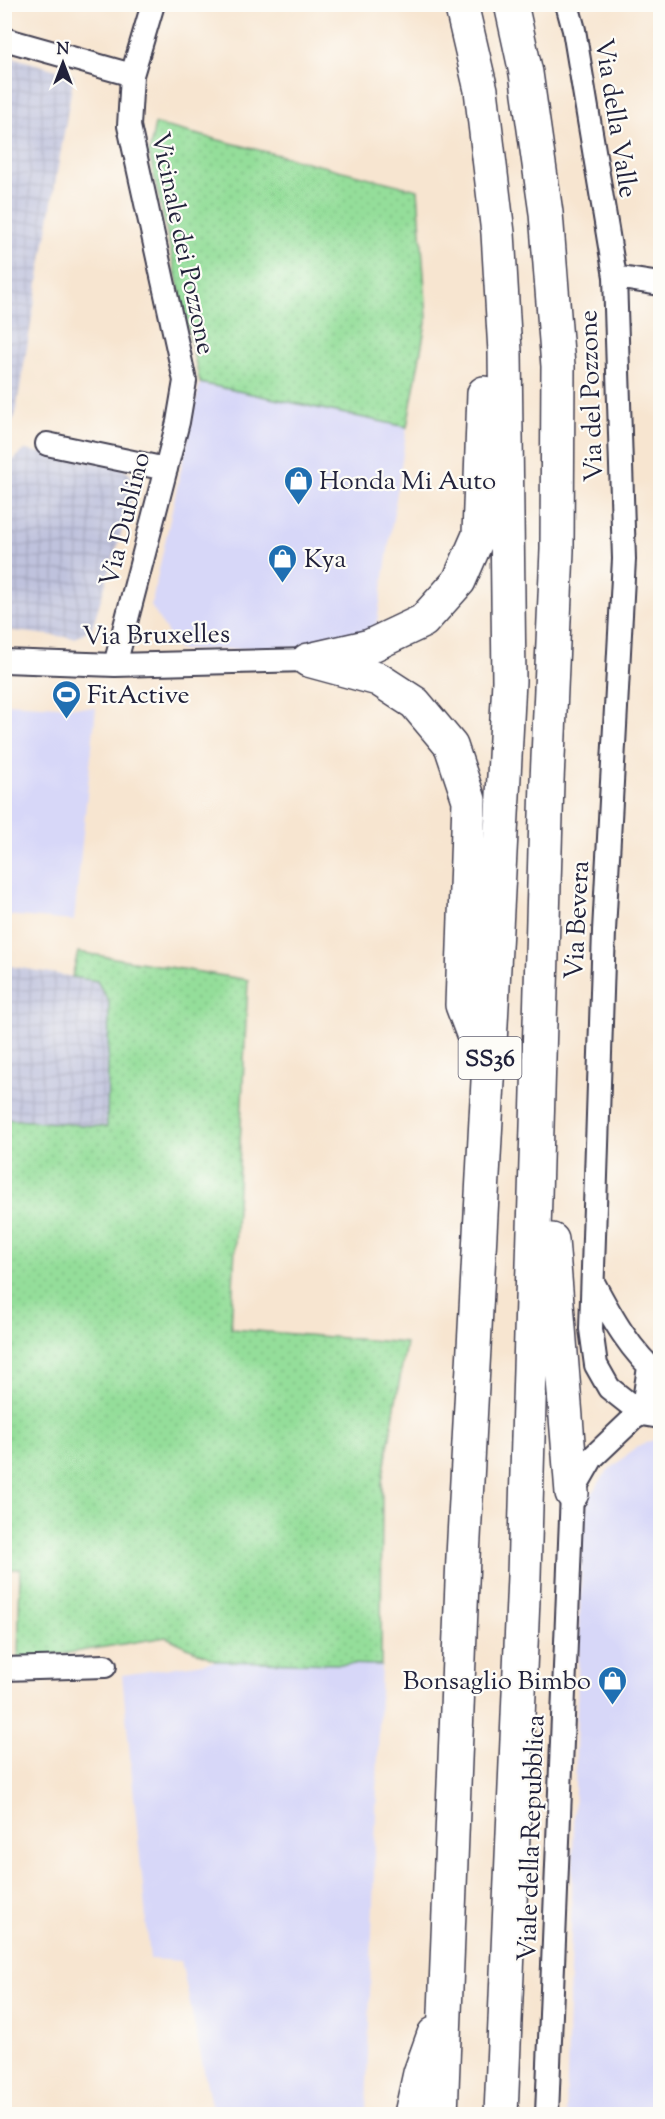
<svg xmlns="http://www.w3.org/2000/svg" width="665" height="2119" viewBox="0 0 665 2119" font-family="'Sorts Mill Goudy',serif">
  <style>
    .built { fill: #d7d7f8 }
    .industrial { fill: url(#industrial-grid) }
    .grass { fill: url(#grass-dots); stroke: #5b806a; stroke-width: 1.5 }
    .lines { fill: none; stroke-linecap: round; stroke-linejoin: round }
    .minor-casing { stroke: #423f51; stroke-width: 26 }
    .highway-casing { stroke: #423f51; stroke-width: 36 }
    .minor { stroke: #fff; stroke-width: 22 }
    .highway { stroke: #fff; stroke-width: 33 }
    .labels { text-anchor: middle; stroke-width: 4.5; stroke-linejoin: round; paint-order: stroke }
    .shield { fill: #fdfcf7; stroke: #646373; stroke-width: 1.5 }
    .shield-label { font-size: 24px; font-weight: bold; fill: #22223b }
    .street-label { font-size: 26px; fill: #22223b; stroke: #fdfcf7 }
    .poi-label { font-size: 26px; fill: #22223b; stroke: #fdfcf7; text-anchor: start }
  </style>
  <defs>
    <pattern id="industrial-grid" width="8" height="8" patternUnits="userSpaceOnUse" patternTransform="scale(1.5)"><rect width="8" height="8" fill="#bfc2dd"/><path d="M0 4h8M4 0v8" fill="none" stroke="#a4a6bf"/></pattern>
    <pattern id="grass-dots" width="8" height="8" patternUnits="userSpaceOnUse" patternTransform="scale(1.5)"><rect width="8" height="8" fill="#94de9a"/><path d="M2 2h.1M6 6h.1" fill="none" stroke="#7fbe86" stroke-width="1.8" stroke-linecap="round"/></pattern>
  </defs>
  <rect width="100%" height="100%" fill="#fdfcf7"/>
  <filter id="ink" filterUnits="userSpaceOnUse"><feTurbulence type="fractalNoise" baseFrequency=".0167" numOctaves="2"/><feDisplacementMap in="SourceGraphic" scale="12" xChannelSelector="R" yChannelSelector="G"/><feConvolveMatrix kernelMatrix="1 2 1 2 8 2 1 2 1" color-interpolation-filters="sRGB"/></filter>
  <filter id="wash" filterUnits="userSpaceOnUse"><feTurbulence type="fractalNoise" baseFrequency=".008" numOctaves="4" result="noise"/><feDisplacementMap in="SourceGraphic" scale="24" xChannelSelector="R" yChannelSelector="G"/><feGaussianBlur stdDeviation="1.35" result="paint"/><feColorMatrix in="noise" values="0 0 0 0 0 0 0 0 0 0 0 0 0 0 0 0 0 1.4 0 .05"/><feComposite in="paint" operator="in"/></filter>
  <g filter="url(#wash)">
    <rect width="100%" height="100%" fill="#f7e5d0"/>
    <!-- built -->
    <path class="built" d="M200 383 407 427 375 635 352 647 178 650 151 606Z
      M5 703 96 708 74 921 5 915Z
      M660 1437V2114H566L582 1530 588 1498 606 1473 636 1447Z
      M217 1661 381 1665 366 2114H213L181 1961 150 1959 122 1675Z"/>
    <!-- industrial -->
    <path class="industrial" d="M5 55 74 75 15 417 8 428 5 429Z
      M25 450 119 466 130 474 135 488 92 628 75 638 5 630V467Z
      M4 965 97 981 109 1002 107 1128 5 1119Z"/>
    <!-- grass -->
    <path class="grass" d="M155 124 418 190 427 317 407 427 200 383 149 153Z
      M78 952 248 980 231 1329 406 1343 382 1482 381 1665 217 1661 166 1637 18 1661 20 1569H4V1119L107 1127 109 1002 97 981 72 977Z"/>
  </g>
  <g filter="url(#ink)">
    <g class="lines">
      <defs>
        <path id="minor" d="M567 4 574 30 615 277
          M4 39 132 75
          M660 284 615 277 624 559 604 931 591 1329 596 1365 609 1388 642 1414 660 1417
          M47 444 166 469
          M4 661 115 665 308 660
          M115 665 178 422 185 381 129 126 132 75 153 4
          M594 1284C612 1318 631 1352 660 1376
          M642 1414 649 1367
          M4 1669 105 1666
          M547 2114 572 1493 592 1458 634 1418 642 1414"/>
        <path id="highway" d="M313 659 370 646 423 621 459 581 479 535 484 393
          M308 660 378 679 415 703 451 746 469 800 462 1005 484 1063
          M552 1240 572 1493
          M411 2114 420 2073 434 2034
          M441 2114 463 1557 509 681 505 352 498 233 481 90 461 4
          M501 2114 524 1576 547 781 557 550 558 366 546 213 526 73 511 4"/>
      </defs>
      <!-- minor casing -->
      <use href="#minor" class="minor-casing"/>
      <!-- highway casing -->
      <use href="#highway" class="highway-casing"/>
      <!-- minor -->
      <use href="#minor" class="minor"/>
      <!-- highway -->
      <use href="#highway" class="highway"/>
    </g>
  </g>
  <!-- icons -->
  <defs>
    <symbol id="shop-pin" viewBox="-11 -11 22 30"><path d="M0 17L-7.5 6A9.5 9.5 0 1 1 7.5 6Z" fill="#1f6fb2" stroke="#fdfcf7"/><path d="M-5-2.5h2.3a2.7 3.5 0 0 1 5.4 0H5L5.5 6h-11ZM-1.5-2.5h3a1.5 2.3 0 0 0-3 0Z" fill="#fff"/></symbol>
    <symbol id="stadium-pin" viewBox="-11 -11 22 30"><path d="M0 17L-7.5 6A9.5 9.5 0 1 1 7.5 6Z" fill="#1f6fb2" stroke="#fdfcf7"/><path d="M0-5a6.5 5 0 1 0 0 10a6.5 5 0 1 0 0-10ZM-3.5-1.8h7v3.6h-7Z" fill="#fff"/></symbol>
  </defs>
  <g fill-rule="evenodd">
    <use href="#shop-pin" x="282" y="464" width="33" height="45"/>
    <use href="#shop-pin" x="266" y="542" width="33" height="45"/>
    <use href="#stadium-pin" x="50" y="678" width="33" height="45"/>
    <use href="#shop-pin" x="596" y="1664" width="33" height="45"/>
  </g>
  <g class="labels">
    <!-- shield labels -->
    <rect class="shield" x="458.5" y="1037" width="63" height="42" rx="4.5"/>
    <g class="shield-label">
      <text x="490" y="1066">SS36</text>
    </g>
    <!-- street labels -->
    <g class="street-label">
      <text transform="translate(617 118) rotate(81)" y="9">Via della Valle</text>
      <text transform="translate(184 243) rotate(78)" y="9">Vicinale dei Pozzone</text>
      <text transform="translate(590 396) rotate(-92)" y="9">Via del Pozzone</text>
      <text transform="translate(124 519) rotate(-76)" y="9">Via Dublino</text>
      <text transform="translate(156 634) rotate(-1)" y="9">Via Bruxelles</text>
      <text transform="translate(576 920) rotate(-87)" y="9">Via Bevera</text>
      <text transform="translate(530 1838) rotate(-88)" y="9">Viale della Repubblica</text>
    </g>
    <!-- poi labels -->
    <g class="poi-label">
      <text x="319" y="489">Honda Mi Auto</text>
      <text x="304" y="567">Kya</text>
      <text x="87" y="703">FitActive</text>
      <text x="591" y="1689" text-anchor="end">Bonsaglio Bimbo</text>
    </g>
  </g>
  <!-- margin -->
  <rect width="665" height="2119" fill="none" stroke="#fdfcf7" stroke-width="24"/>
  <!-- north arrow -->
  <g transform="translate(63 63)" stroke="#fdfcf7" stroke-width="4.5" paint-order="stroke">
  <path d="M0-4.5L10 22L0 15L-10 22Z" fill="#22223b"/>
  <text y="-9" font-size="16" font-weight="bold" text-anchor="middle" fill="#22223b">N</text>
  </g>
</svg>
